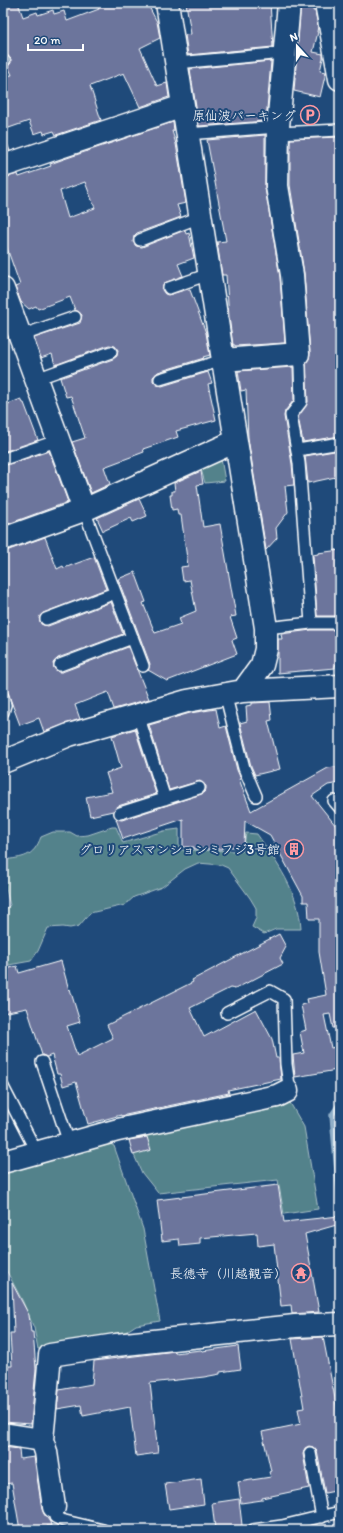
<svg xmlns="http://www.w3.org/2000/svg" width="343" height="1533" viewBox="0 0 343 1533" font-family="Itim,'Klee One',sans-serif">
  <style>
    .green { fill: #53828b; stroke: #a9c0c5 }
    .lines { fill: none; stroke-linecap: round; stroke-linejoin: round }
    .stream { stroke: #90afc8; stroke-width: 5.5 }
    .building { fill: #6c759c; stroke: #fff; fill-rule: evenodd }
    .lane-casing { stroke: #fff; stroke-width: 14 }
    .street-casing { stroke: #fff; stroke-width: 25 }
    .lane { stroke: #1f4a7a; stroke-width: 11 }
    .street { stroke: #1f4a7a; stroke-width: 22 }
    .labels { text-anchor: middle; stroke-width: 4; stroke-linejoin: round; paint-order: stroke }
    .poi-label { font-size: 13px; fill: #fff; stroke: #1f4a7a; text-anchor: end }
  </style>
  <rect width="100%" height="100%" fill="#1f4a7a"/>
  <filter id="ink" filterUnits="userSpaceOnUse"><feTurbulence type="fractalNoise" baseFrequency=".025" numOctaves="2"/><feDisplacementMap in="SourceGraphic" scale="8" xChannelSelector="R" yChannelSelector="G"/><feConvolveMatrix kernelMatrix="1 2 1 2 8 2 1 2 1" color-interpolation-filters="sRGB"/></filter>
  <g filter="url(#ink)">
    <!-- green -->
    <path class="green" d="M220 453 225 481 205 483 201 469H194Z
      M112 827H116L123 843 164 831 179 829V850L243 851 246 833 257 834C277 863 299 892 301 929H276L264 934 252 927 256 918V908L250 898 228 868 221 865 198 863 185 869 162 887 134 897 125 905 90 913 79 926 70 928 63 927 48 928 38 951 31 961 3 966V928L7 920 5 910 10 905C6 892 3 872 4 860 23 857 33 858 41 837L53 832H70L77 836 88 835Z
      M289 1101 304 1127 318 1209 284 1214 278 1180 158 1193 142 1173 134 1155 128 1134Z
      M105 1141 114 1146 143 1229 160 1321 136 1325 112 1341 38 1349 34 1328 23 1302 3 1264V1170Z"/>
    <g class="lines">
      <!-- stream -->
      <path class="stream" d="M340 1103 332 1115 340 1204"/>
    </g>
    <!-- building -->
    <path class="building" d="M3 3H18L23 17 37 12 38 15 53 10 54 14 64 11 67 21 99 9 97 3H147L157 22 160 38 140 48 157 86 167 83 169 97 140 107 124 73 90 86 101 120 56 135 54 131 44 134 43 131 34 134 29 121 3 130V76L12 75 8 66 11 63V59L3 52Z
      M186 3H270L273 47 188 55 185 35 191 34Z
      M301 3 314 4 313 11H315L318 26 317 32H318L313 52 323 54V58L320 71 326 72 320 97 294 91Z
      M271 61 266 121 199 126 190 69Z
      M173 122 174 131H172L176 144 186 203 177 205 181 217 137 233 134 236 133 242 136 246 142 247 185 230 186 234 189 233 194 258 178 264 183 276 164 283 162 290 165 294 168 295 188 289V290H190L206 333 210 355 203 357 204 358 158 372 153 377V381L156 384 162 386 208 372 212 383 208 384 216 420 176 431 178 437 143 449 144 452 104 467 110 484 91 493 72 442 85 438 71 396 66 397 60 378 113 359 117 356 118 350 115 346 109 345 55 365 52 354 41 358 34 338 80 323 82 315 79 312 75 310 70 297 38 309 36 306 29 309 21 302 15 287 20 285 3 237V178L18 174 19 177 51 166 50 164 64 159ZM85 182 95 208 68 218 60 191Z
      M265 135V188L280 277 285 343 235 346V345H233L229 317 226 275H222L217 242 226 241 207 140Z
      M339 137 340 436 303 442 298 417 308 402 306 363 309 359 310 353 304 273 290 185V139Z
      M3 138H5L10 151 3 153Z
      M293 367 294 400 285 411 284 416 292 464 294 485 285 486 288 512 276 528 277 538 266 550 248 438 246 390 241 391 238 371Z
      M21 399 23 403H24L38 440 3 452V406Z
      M340 450V476L308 483 305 456Z
      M49 451 68 502 8 524 3 511V466Z
      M201 471 203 484 197 485 203 527 220 524 236 616 230 617 237 638 232 640 237 654 167 681 148 670 150 664 118 579 135 572 146 602 143 603 155 633 181 624 179 618 196 611 190 580 183 581 181 567 188 566 181 515H178L177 509 172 510 170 495H172V491H175L174 483Z
      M139 499 147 516 133 522 131 518 103 531 97 518Z
      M45 537 57 569 63 566 64 568 94 557 106 589 43 613 39 618 41 624 48 626 111 602 123 634 58 658 53 663 54 668 58 672H62L128 647 149 699 114 709 108 692 75 705 80 719 44 732 39 718 20 725 3 680V552Z
      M340 550V616H317L313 555 318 554V553Z
      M311 630H340V664L335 665V668L278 673V639H282L281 634Z
      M270 702 272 720 268 721 280 769 255 775 251 766 240 723 247 721 246 706 252 705V703Z
      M216 709 220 728 226 726 237 770 241 779H239L251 811 328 768 340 766V783L328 785 312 796 340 831V1028H333L330 1014 324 1015 331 1048 335 1047 338 1063 335 1064 337 1070 295 1077 293 1055 304 1053 300 1032 306 1030 301 1005 308 1003 307 999 326 995 319 952V919H309L308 902H303V896L270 835 245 821 244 847H222V849H194V847H183V819L123 839 116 819 122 820 204 793 206 789V786L200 781 169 790 149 725 190 713Z
      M135 729 156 794 118 806 113 811 90 816 86 797 112 792 106 773 121 768 112 736Z
      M279 934 286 947 280 958 283 964 235 989 230 988 190 1008 204 1037 256 1009 272 1039 276 1058H279L281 1079 228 1090 229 1093 121 1116V1115L88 1124 76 1082 63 1086 60 1074H57L52 1055 47 1057 42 1055 27 1008 3 1013V970L17 966 19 973 61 961 69 990 70 989 80 1022 67 1026 77 1056 113 1038 107 1025 193 982 192 980Z
      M147 1137 151 1150 133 1155 129 1140Z
      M278 1185 284 1222 339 1216 340 1224 305 1234 319 1312 292 1314 291 1305 281 1306 274 1244 258 1246 257 1233 200 1238V1244L180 1246 179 1239 162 1241 157 1200Z
      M12 1283 29 1315 31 1332H33L36 1369 31 1424 3 1422V1411L7 1380 4 1379 6 1366H12L10 1333H14Z
      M323 1337 338 1414H340V1490L325 1493 317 1451 313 1447 309 1446 305 1448 303 1454 309 1488 262 1498V1500L241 1503 238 1482 271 1477 269 1472 271 1471 262 1432 301 1424 298 1409 304 1408 292 1339Z
      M238 1346 241 1369 220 1372V1374L204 1377 150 1383 158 1453 136 1456 130 1407 83 1416 81 1405 57 1409 59 1390 92 1384 94 1361 175 1351V1353L201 1350 202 1351Z
      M3 1447 19 1449 20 1459 34 1457 42 1509 44 1514 50 1522 51 1526H47L48 1530H20L12 1483 4 1484V1482H3Z
      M201 1479 204 1504 169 1509 165 1484Z
      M239 1499 242 1525 240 1527 215 1529 212 1503Z"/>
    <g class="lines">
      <defs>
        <path id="lane" d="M3 62 4 61
          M177 63 284 53
          M278 133 340 130
          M187 134 278 127
          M140 240 200 217
          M169 288 209 274
          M20 336 75 317
          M298 354 300 367 301 402 291 415 299 463 311 623
          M36 379 111 352
          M160 379 223 360
          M298 450 340 443
          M4 459 59 440
          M84 510 143 666
          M46 619 115 593
          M266 628 311 623H340
          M60 665 132 638
          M225 693 244 768 256 796
          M3 697 5 705 3 712
          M138 715 165 799
          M334 801 340 808
          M120 813 199 788
          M227 1013 270 991 284 999 286 1064 289 1085 287 1091
          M42 1062 69 1143
          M3 1087 37 1153
          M310 1453 322 1517
          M54 1507 55 1517 61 1520 103 1530
          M253 1530 282 1526 340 1512"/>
        <path id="street" d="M167 3 223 360 266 628V649L262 665 243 691
          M326 3 340 79
          M3 166 183 106
          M3 289 84 510
          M223 360 298 354 292 275 277 186 278 127 289 3
          M3 539 84 510 236 441
          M3 762 69 735 187 701 243 691 340 686
          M3 1162 118 1130 277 1096 287 1091
          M3 1434 42 1440
          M54 1507 46 1452 42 1440 50 1355 116 1345 295 1326 340 1324"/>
      </defs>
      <!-- lane casing -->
      <use href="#lane" class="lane-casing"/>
      <!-- street casing -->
      <use href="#street" class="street-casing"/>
      <!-- lane -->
      <use href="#lane" class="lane"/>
      <!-- street -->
      <use href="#street" class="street"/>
    </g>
  </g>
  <!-- icons -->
  <defs>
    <symbol id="parking-ring" viewBox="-11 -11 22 22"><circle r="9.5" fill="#1f4a7a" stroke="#ff9aa2" stroke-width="1.5"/><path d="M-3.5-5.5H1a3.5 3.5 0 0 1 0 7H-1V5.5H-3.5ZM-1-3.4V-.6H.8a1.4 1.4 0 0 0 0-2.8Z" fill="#ff9aa2"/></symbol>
    <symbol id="building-ring" viewBox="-11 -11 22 22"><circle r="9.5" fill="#1f4a7a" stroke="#ff9aa2" stroke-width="1.5"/><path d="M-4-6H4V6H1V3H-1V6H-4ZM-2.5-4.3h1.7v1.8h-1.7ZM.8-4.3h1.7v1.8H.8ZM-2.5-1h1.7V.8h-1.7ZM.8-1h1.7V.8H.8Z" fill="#ff9aa2"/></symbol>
    <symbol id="temple-ring" viewBox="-11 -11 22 22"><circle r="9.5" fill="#1f4a7a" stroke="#ff9aa2" stroke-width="1.5"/><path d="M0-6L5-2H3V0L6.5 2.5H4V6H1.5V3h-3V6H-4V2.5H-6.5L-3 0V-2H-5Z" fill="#ff9aa2"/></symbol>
  </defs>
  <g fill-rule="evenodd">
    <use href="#parking-ring" x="299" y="104" width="22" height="22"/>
    <use href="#building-ring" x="283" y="838" width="22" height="22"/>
    <use href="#temple-ring" x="290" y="1262" width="22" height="22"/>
  </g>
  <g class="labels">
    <!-- poi labels -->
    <g class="poi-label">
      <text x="296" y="120">原仙波パーキング</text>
      <text x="280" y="854">グロリアスマンションミフジ3号館</text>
      <text x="287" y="1278">長徳寺（川越観音）</text>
    </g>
  </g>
  <!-- margin -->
  <rect width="343" height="1533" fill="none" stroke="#1f4a7a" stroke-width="16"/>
  <rect x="8" y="8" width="327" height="1517" fill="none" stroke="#fff" stroke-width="1.5" filter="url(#ink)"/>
  <!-- north arrow -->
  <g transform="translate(297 46) rotate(339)" stroke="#1f4a7a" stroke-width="3" paint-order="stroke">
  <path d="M0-3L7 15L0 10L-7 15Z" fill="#ffffff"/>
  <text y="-6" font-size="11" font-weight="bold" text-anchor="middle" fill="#ffffff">N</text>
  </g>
  <!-- scale -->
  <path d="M28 44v6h55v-6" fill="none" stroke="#ffffff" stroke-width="2"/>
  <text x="34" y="44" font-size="12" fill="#ffffff" stroke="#1f4a7a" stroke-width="3" paint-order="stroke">20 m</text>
</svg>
